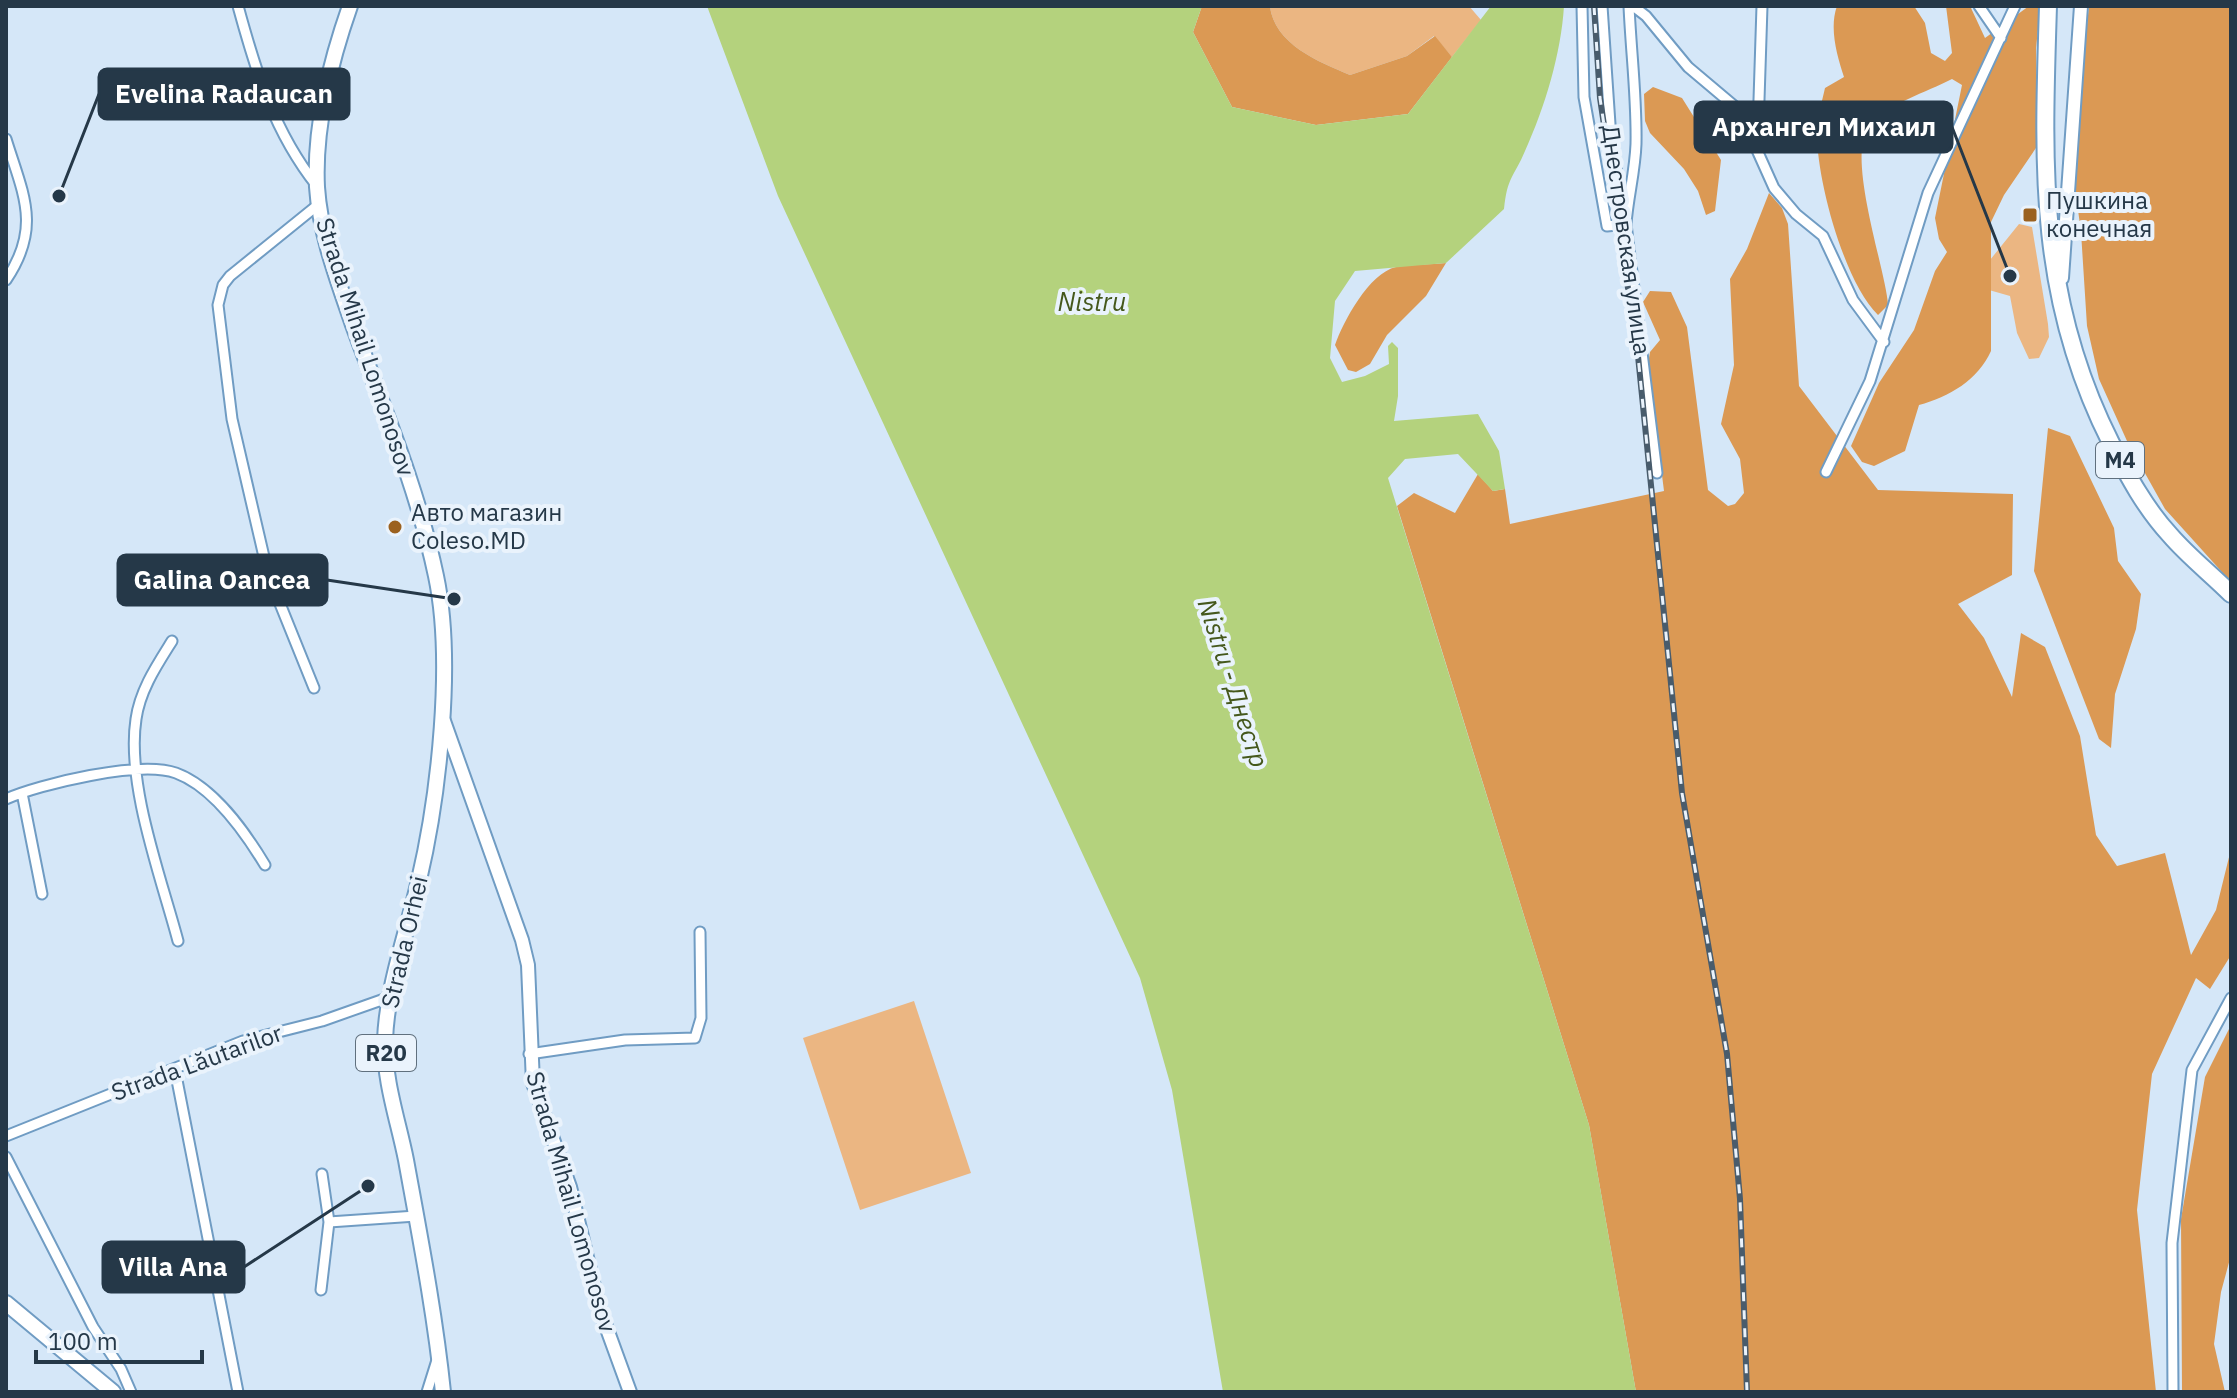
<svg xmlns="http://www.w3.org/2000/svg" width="2237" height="1398" viewBox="0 0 2237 1398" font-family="'IBM Plex Sans',sans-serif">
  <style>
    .green { fill: #ebb682 }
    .forest { fill: #db9954 }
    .water { fill: #b4d27d }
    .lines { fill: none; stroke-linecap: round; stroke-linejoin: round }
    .street-casing { stroke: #709cc3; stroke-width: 13 }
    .secondary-casing { stroke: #709cc3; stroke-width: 16 }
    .primary-casing { stroke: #709cc3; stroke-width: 18 }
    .highway-casing { stroke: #709cc3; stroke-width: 20 }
    .street { stroke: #fff; stroke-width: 9 }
    .secondary { stroke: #fff; stroke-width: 12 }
    .primary { stroke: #fff; stroke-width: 14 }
    .highway { stroke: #fff; stroke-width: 16 }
    .rail-casing { stroke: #495c6c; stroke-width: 6 }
    .rail { stroke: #eaf3fc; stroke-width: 3; stroke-dasharray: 9; stroke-linecap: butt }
    .poi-dot { fill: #9b611f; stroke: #eaf3fc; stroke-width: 3 }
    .labels { text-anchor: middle; stroke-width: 8; stroke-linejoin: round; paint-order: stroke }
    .shield { fill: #eaf3fc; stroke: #60707e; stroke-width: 2 }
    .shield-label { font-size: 22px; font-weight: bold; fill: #253848 }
    .poi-label { font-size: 24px; fill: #253848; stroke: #eaf3fc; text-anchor: start }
    .street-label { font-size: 24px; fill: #253848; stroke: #eaf3fc }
    .water-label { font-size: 26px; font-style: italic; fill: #45581c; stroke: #eaf3fc }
    .leader { fill: none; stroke: #253848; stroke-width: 3 }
    .callout-dot { fill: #253848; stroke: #eaf3fc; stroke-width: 3 }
    .callout { fill: #253848; stroke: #253848; stroke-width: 3 }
    .callout-label { font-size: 26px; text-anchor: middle; font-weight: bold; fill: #fff }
  </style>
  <rect width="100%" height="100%" fill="#d5e7f8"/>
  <!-- green -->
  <path class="green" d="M1270 6H1469L1481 20 1452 57 1434 36 1407 56 1350 75C1319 62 1274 44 1270 6Z
    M2019 224 2032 227 2048 324 2049 337 2039 358 2029 359 2017 333 2010 296 1989 290 1990 260Z
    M914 1001 971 1173 860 1210 803 1038Z"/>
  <!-- forest -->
  <path class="forest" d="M1202 6H1270C1274 44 1319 62 1350 75L1407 56 1435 36 1452 57 1408 114 1316 125 1232 107 1193 32Z
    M1837 6H1914L1925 23 1931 53 1945 61 1952 53 1946 6 1971 8 1985 38 2029 6H2038L2040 11 2036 48 2038 145 2004 195 1991 222V351C1978 380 1949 397 1919 405L1905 451 1874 466 1862 462 1851 446 1879 383 1914 330 1935 271 1947 252 1939 239 1935 218 1962 85 1952 79C1925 93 1892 102 1871 123 1843 151 1886 269 1888 305L1878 315C1844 282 1816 178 1817 131 1817 117 1822 102 1825 88L1844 77C1837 56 1829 28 1837 6Z
    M2089 6H2231V582L2165 509 2127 441 2099 379 2087 326 2081 232 2072 166Z
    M1653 87 1682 98 1721 160 1715 211 1706 215 1698 191 1684 169 1650 133 1645 121 1644 94Z
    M1769 193 1782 208 1788 224 1799 386 1878 490 2013 494 2012 575 1958 604 1984 638 2012 697 2021 633 2045 647 2080 736 2096 835 2117 866 2165 853 2191 955 2216 910 2231 849V955L2210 989 2196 978 2152 1074 2137 1210 2156 1392H1636L1589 1125 1397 506 1414 493 1455 513 1478 474 1493 491 1505 489 1510 524 1664 491 1648 364 1650 352 1660 340 1643 302 1650 291 1671 292 1687 327 1708 490 1728 506 1735 504 1744 493 1740 459 1721 424 1734 365 1730 279 1747 249Z
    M1446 263 1426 296 1387 335 1370 364 1356 372 1348 370 1335 345C1343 322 1369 273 1396 267 1411 264 1430 265 1446 263Z
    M2048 428 2070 436 2114 528 2118 561 2141 594 2136 629 2115 694 2111 748 2099 739 2034 571Z
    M2231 1025V1255L2221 1292 2214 1344 2225 1392H2182L2181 1219 2205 1077Z"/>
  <!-- water -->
  <path class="water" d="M707 6H1202L1193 32 1232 107 1316 125 1408 114 1491 6H1564C1561 54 1545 107 1525 151 1514 177 1507 177 1504 209L1446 263 1355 271 1335 301 1330 358 1342 382 1365 376 1389 364 1388 346 1392 342 1398 348V396L1394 421 1478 414 1499 451 1505 489 1493 491 1458 454 1405 459 1388 478 1589 1125 1636 1392H1223L1172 1090 1140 978 778 196Z"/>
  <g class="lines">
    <defs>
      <path id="street" d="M238 6C256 72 274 132 317 186
        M1582 6 1584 97 1607 226 1626 224C1628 197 1635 172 1636 144 1637 99 1631 52 1629 6
        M1602 6 1611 139 1626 224 1657 473
        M1633 6 1646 16 1688 67 1739 110 1774 188 1796 214 1823 236 1853 300 1884 342
        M1979 6 2001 38
        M1751 137 1758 131 1762 6
        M6 139C23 194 42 227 6 280
        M1826 472 1870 381 1928 193 2015 6
        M172 641C157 665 140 690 136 719 126 784 161 877 178 941
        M314 688 268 574 232 419 218 305 223 285 230 276 319 204
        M22 793 42 894
        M6 799C40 784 140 760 176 773 214 787 245 832 265 865
        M529 1054 625 1040 695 1038 701 1018 700 932
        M175 1070 238 1392
        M6 1136 243 1041 322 1021 390 997
        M6 1157 93 1327 121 1369 131 1392
        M329 1222 416 1216
        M321 1290 329 1222 322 1174
        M427 1392 437 1360
        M2173 1392 2172 1243 2192 1070 2231 998"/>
      <path id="secondary" d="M2062 278 2081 6
        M444 721 522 940 528 965 533 1083 570 1187 599 1307 630 1392"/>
      <path id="primary" d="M350 6C330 63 314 126 317 187 320 234 338 281 353 325 383 407 418 490 436 576 454 661 439 795 419 880 407 933 387 986 385 1040 384 1081 398 1120 406 1160 420 1237 435 1314 443 1392
        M6 1303 113 1392"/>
      <path id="highway" d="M2048 6C2043 165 2037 297 2111 443 2128 476 2145 508 2170 535 2188 556 2211 574 2231 594"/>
    </defs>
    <!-- street casing -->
    <use href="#street" class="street-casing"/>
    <!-- secondary casing -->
    <use href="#secondary" class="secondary-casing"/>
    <!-- primary casing -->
    <use href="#primary" class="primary-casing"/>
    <!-- highway casing -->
    <use href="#highway" class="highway-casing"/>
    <!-- street -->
    <use href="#street" class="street"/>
    <!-- secondary -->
    <use href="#secondary" class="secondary"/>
    <!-- primary -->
    <use href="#primary" class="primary"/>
    <!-- highway -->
    <use href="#highway" class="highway"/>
    <defs>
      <path id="rail" d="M1594 6 1600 98 1638 356 1682 793 1727 1054 1740 1199 1747 1392"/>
    </defs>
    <!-- rail casing -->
    <use href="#rail" class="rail-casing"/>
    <!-- rail -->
    <use href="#rail" class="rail"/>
  </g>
  <!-- markers -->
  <g class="poi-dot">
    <rect x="2022" y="207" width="16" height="16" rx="4"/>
    <circle cx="395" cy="527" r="8"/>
  </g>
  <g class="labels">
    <!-- shield labels -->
    <g class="shield">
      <rect x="2096" y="442" width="48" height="36" rx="6"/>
      <rect x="356" y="1035" width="60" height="36" rx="6"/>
    </g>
    <g class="shield-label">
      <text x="2120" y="468">M4</text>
      <text x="386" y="1061">R20</text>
    </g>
    <!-- poi labels -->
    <g class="poi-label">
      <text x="2046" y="209">Пушкина<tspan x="2046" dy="28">конечная</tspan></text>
      <text x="411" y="521">Авто магазин<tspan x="411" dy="28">Coleso.MD</tspan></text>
    </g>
    <!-- street labels -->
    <g class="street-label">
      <text transform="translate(1626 240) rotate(82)" y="8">Днестровская улица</text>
      <text transform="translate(365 347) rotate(72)" y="8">Strada Mihail Lomonosov</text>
      <text transform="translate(405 942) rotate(-77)" y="8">Strada Orhei</text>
      <text transform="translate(197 1063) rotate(-20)" y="8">Strada Lăutarilor</text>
      <text transform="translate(571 1202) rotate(74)" y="8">Strada Mihail Lomonosov</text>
    </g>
    <!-- water labels -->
    <g class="water-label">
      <text x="1092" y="311">Nistru</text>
      <text transform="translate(1233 683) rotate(72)" y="9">Nistru - Днестр</text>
    </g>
  </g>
  <!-- callouts -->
  <path class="leader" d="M59 196L99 94M2010 276L1952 127M454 599L327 580M368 1186L244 1267"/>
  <g class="callout-dot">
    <circle cx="59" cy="196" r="8"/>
    <circle cx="2010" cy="276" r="8"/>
    <circle cx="454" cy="599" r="8"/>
    <circle cx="368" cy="1186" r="8"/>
  </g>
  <g class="callout">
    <rect x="99" y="69" width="250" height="50" rx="8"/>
    <rect x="1695" y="102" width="257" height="50" rx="8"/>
    <rect x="118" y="555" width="209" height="50" rx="8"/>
    <rect x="103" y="1242" width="141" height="50" rx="8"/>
  </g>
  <g class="callout-label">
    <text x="224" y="103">Evelina Radaucan</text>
    <text x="1824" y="136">Архангел Михаил</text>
    <text x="222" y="589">Galina Oancea</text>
    <text x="173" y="1276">Villa Ana</text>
  </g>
  <!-- border -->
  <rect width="2237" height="1398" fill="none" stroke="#253848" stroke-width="16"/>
  <!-- scale -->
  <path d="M36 1350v12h166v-12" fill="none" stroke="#253848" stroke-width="4"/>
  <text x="48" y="1350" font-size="24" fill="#253848" stroke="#eaf3fc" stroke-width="6" paint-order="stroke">100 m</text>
</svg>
